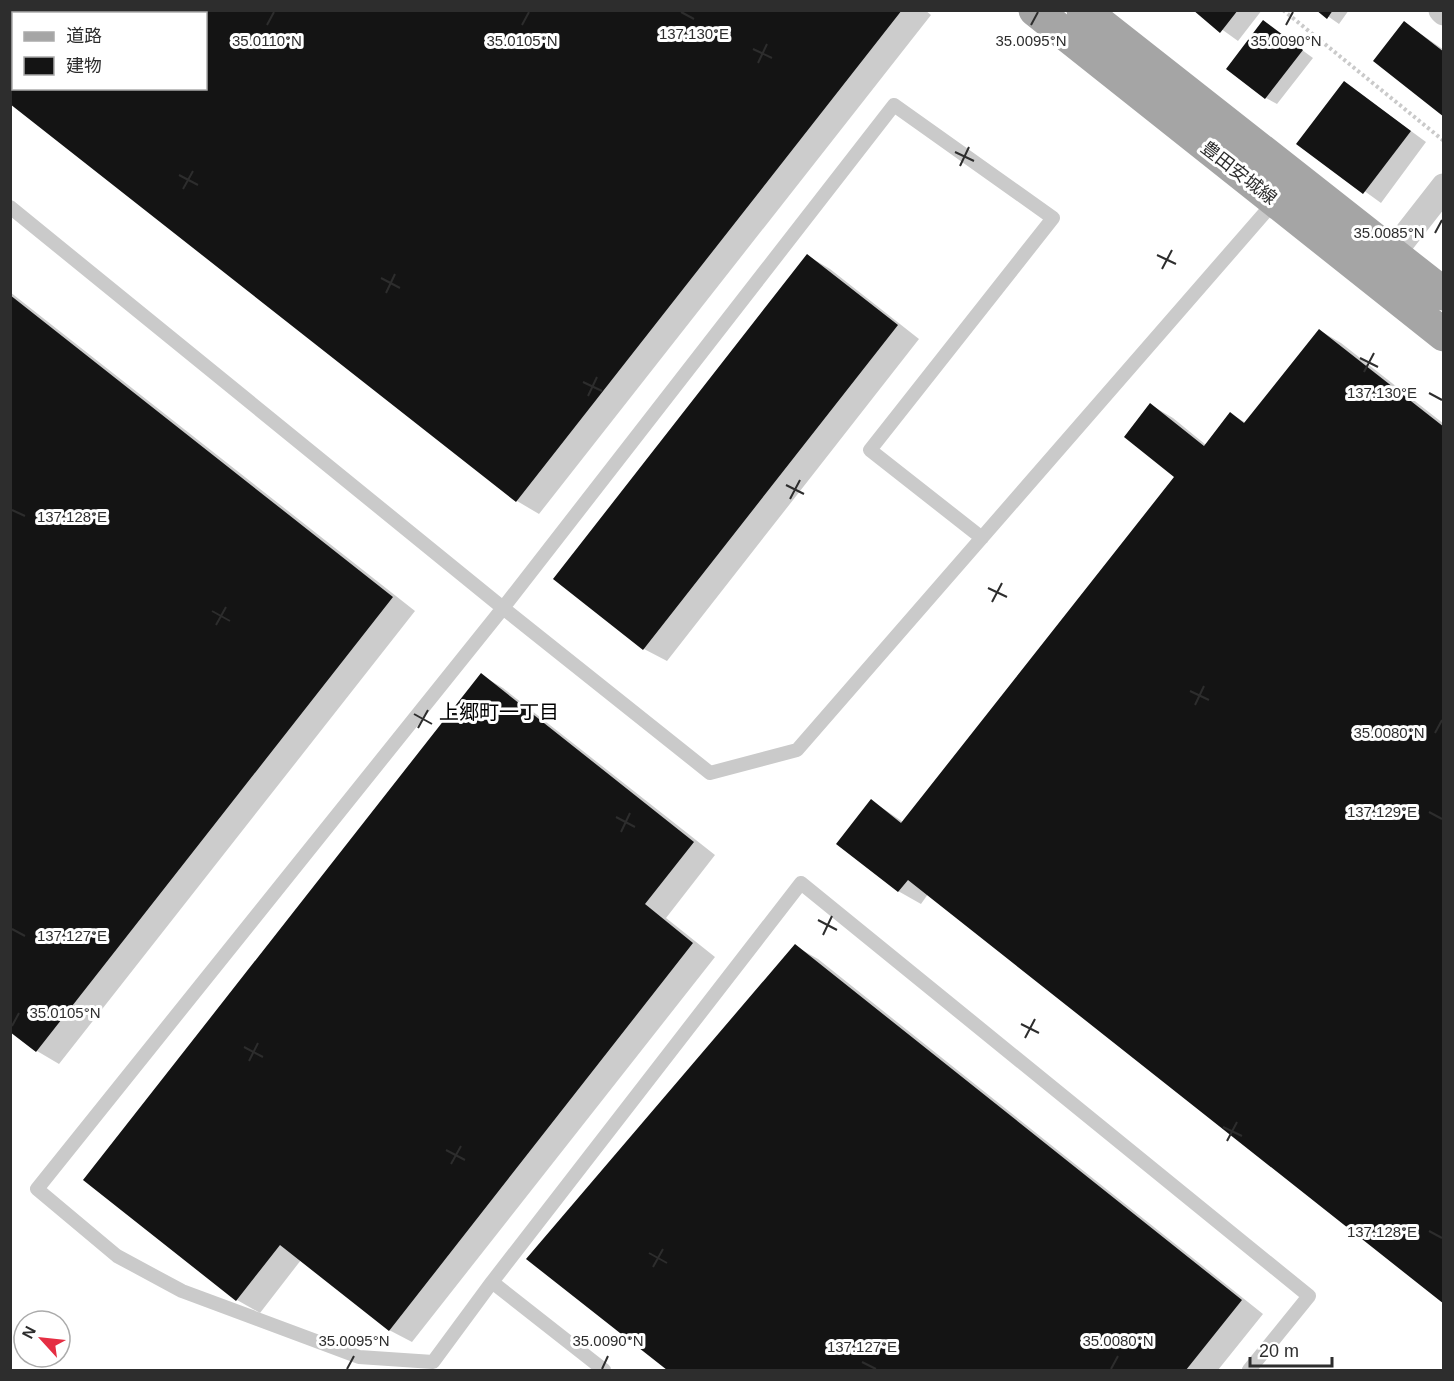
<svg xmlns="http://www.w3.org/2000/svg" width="1454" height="1381" viewBox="0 0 1454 1381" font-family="Helvetica,'Noto Sans JP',sans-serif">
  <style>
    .shadow { fill: #0003; fill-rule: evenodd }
    .building { fill: #141414; fill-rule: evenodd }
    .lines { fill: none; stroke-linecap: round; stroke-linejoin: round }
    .path { stroke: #cacaca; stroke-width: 4; stroke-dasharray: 3 3; stroke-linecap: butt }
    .lane { stroke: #cacaca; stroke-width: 14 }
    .street { stroke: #cacaca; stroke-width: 27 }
    .primary { stroke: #a5a5a5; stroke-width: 33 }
    .ticks { fill: none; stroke: #2d2d2d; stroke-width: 2 }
    .labels { text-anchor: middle; stroke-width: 6; stroke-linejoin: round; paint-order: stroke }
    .street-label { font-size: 18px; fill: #2d2d2d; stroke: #fff }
    .neighbourhood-label { font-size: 20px; fill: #000; stroke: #fff }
    .ticks-label { font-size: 15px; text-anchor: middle; fill: #2d2d2d; stroke: #fff; stroke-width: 6; stroke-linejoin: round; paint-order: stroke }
  </style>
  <rect width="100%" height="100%" fill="#fff"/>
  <!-- shadow -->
  <path class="shadow" d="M10 10H925L931 15 539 514 517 501 10 102ZM14 14H206V88H14Z
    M1195 10H1262L1238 41Z
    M1319 10H1349L1339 24Z
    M1264 22 1313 58 1277 104 1266 98Z
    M1405 23 1444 50V115Z
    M1344 82 1426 142 1381 203 1298 143Z
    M808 256 830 269 919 339 667 661 644 649 555 578Z
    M10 292 415 611 59 1064 37 1051 10 1030Z
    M1319 330 1341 343 1444 424V1302L928 894 921 904 898 891 872 801 903 822 1176 476 1151 405 1173 418 1206 445 1231 414 1246 423Z
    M481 675 503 688 715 855 666 918 715 957 412 1342 389 1330 301 1260 260 1313 237 1300 85 1180Z
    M795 946 818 959 1263 1314 1218 1370H670L528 1259Z"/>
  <!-- building -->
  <path class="building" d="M10 10H902L516 502 10 104ZM14 14H206V88H14Z
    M1193 10H1238L1220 33Z
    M1316 10H1333L1327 19Z
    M1263 20 1303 50 1265 99 1226 69Z
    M1404 21 1444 52V117L1373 61Z
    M1344 81 1411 131 1363 194 1296 144Z
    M807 254 898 325 643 650 553 579Z
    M10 295 393 597 36 1052 10 1032Z
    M1319 329 1444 427V1304L908 880 898 892 836 844 871 799 901 823 1174 477 1124 437 1150 403 1204 446 1230 412 1244 423Z
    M481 673 694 842 645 904 693 943 389 1331 280 1245 236 1301 83 1180Z
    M795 944 1242 1300 1186 1370H667L526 1259Z"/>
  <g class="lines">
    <!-- path -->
    <path class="path" d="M1283 10 1444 141"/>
    <!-- lane -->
    <path class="lane" d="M10 207 503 608 37 1189 117 1256 182 1291 359 1357 433 1362 492 1282 801 883 1309 1296 1249 1370
      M982 538 870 450 1053 218 894 105 503 608 710 773 797 750 1275 201
      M492 1282 604 1370"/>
    <!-- street -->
    <path class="street" d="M1442 10 1444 12
      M1380 269 1444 187"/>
    <!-- primary -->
    <path class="primary" d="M1035 10 1444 335
      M1083 10 1444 294"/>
  </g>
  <!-- ticks -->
  <path class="ticks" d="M681 12 694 19M267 25 274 12M522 25 529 12M1031 25 1038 12M1286 25 1293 12M753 49 772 58M758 63 767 44M955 152 974 161M960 166 969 147M179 175 198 185M183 189 193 171M1435 233 1442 220M1157 255 1176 264M1162 269 1172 250M381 278 400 288M386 293 395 274M1360 358 1378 367M1364 372 1374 353M583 382 602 391M1429 393 1442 400M588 396 597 377M786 485 804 494M790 499 800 480M12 510 25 516M988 588 1007 597M992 602 1002 583M212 611 230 621M216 625 226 607M1190 691 1209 700M1195 705 1204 686M414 714 432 724M418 728 428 710M1435 733 1442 720M1429 812 1442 819M616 817 635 827M621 832 630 813M818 920 837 930M12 929 25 936M823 935 832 916M1021 1024 1039 1033M12 1026 19 1013M1025 1038 1035 1019M244 1047 263 1057M249 1061 258 1043M1223 1127 1242 1136M1227 1141 1237 1122M446 1150 465 1160M451 1164 461 1146M1429 1231 1442 1238M649 1253 667 1263M653 1267 663 1249M862 1362 876 1369M347 1369 354 1356M602 1369 608 1356M1111 1369 1118 1356"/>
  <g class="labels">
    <!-- street labels -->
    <g class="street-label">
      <text transform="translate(1239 173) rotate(38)" y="6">豊田安城線</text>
    </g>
    <!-- neighbourhood labels -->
    <g class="neighbourhood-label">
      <text x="499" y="719">上郷町一丁目</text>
    </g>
  </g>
  <g class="ticks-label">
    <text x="694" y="39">137.130°E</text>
    <text x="267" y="46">35.0110°N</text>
    <text x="522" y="46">35.0105°N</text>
    <text x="1031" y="46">35.0095°N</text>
    <text x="1286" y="46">35.0090°N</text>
    <text x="1389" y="238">35.0085°N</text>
    <text x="1382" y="398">137.130°E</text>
    <text x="72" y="522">137.128°E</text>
    <text x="1389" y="738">35.0080°N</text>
    <text x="1382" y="817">137.129°E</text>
    <text x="72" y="941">137.127°E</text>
    <text x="65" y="1018">35.0105°N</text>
    <text x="1382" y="1237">137.128°E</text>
    <text x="354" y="1346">35.0095°N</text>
    <text x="608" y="1346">35.0090°N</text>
    <text x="1118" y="1346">35.0080°N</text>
    <text x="862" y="1352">137.127°E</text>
  </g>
  <!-- border -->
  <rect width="1454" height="1381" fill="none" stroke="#2d2d2d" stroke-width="24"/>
  <!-- legend -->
  <rect x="12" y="12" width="195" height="78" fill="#ffffff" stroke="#ababab" stroke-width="1.5"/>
  <rect x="24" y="32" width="30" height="9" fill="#a5a5a5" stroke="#ababab" stroke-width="1.5"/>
  <text x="66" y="42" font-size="18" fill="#2d2d2d">道路</text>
  <rect x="24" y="57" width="30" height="18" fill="#141414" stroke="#ababab" stroke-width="1.5"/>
  <text x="66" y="72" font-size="18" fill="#2d2d2d">建物</text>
  <!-- north arrow -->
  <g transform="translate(42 1339) rotate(297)"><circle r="28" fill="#ffffff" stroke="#ababab" stroke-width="1.5"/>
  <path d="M0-4.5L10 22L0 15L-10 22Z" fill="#e52e43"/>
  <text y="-9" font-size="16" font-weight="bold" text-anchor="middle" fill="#2d2d2d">N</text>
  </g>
  <!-- scale -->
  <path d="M1250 1357v9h82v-9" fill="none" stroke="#2d2d2d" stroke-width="3"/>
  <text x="1259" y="1357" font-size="18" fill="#2d2d2d" stroke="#ffffff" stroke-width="4.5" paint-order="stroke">20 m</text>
</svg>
